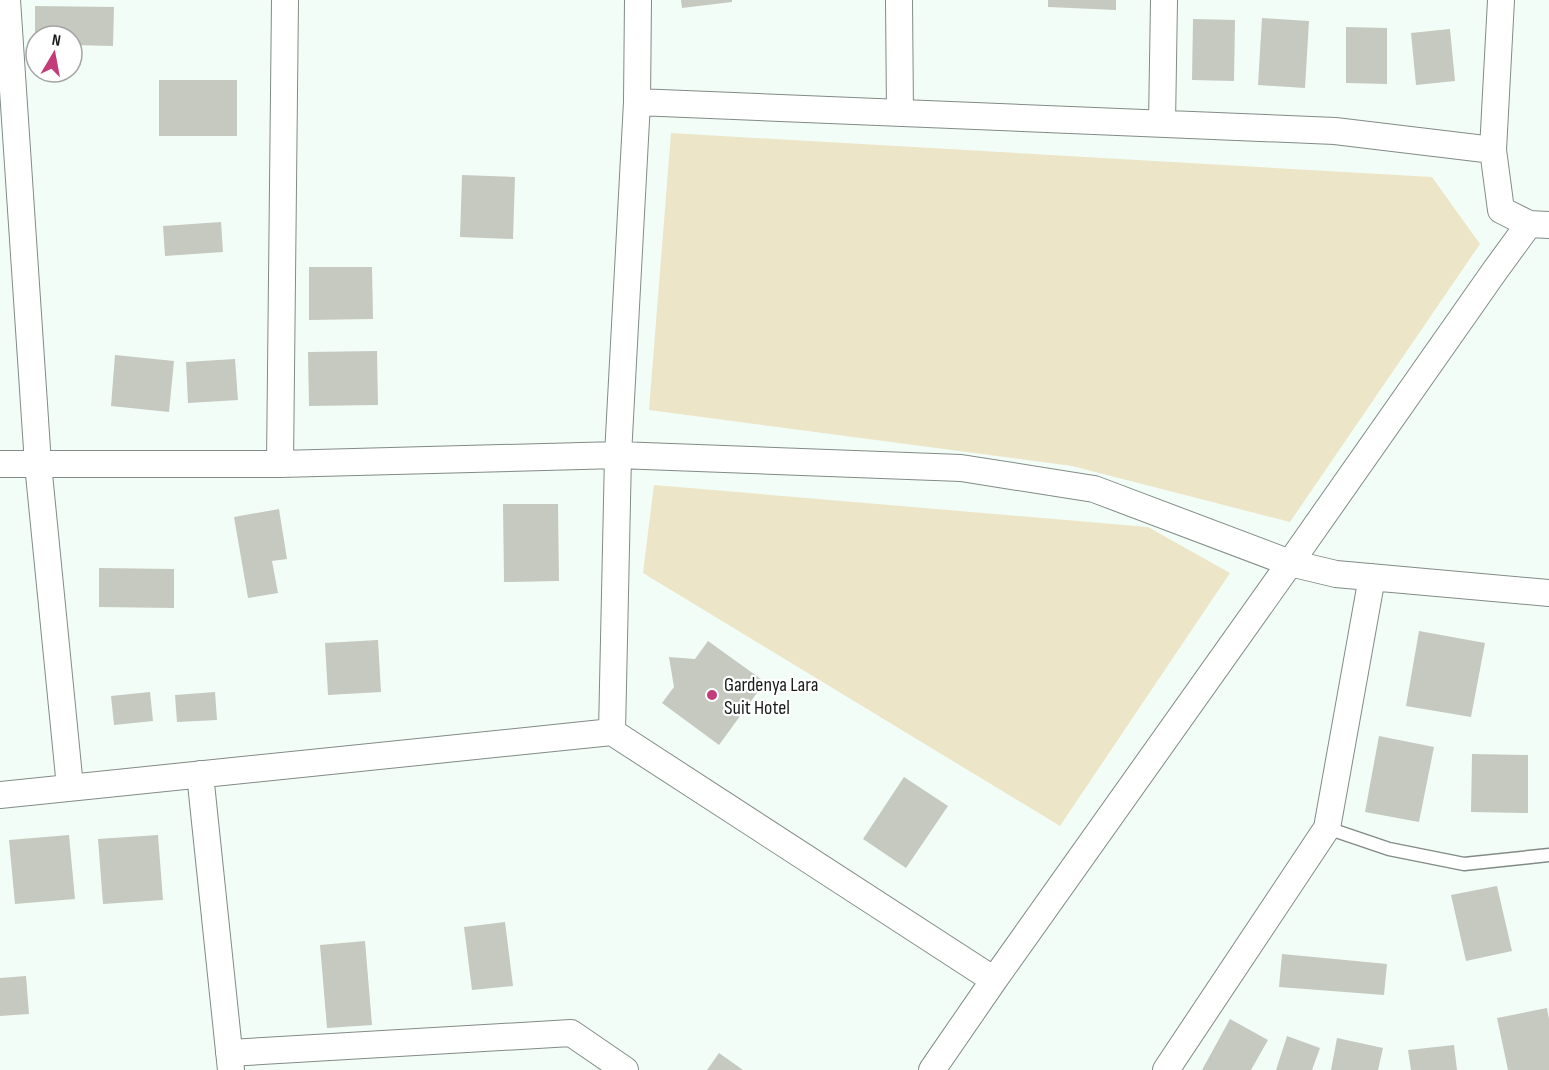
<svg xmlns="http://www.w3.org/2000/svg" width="1549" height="1070" viewBox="0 0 1549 1070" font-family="'Sofia Sans Condensed',sans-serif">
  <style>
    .green { fill: #ede5c7 }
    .building { fill: #c5c9c0 }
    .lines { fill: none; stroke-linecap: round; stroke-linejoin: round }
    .service-casing { stroke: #828b85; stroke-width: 15 }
    .minor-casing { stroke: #828b85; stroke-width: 28 }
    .service { stroke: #fff; stroke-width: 12 }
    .minor { stroke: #fff; stroke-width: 26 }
    .poi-dot { fill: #c33c7a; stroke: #fff; stroke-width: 2 }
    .labels { text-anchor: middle; stroke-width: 4.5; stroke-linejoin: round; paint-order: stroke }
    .poi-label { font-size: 20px; fill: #191c1a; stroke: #fff; text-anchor: start }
  </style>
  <rect width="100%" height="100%" fill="#f3fdf7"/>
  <!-- green -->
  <path class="green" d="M671 133 1432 177 1480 244 1290 522 1072 466 649 410Z
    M654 485 1148 527 1230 573 1060 826 643 573Z"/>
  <!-- building -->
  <path class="building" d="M681 0H732V2L682 8Z
    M1048 0H1116V10L1048 7Z
    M35 6 114 7 113 46 72 45V36H35Z
    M1262 18 1309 21 1305 88 1258 85Z
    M1193 19 1235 20 1234 81 1192 80Z
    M1346 27 1387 28V84L1346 83Z
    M1450 29 1455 81 1416 85 1411 33Z
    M159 80H237V136H159Z
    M462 175 515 177 513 239 460 237Z
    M221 222 223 252 165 256 163 226Z
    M309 267H372L373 319 309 320Z
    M377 351 378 405 309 406 308 352Z
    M115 355 174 361 169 412 111 406Z
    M235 359 238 400 188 403 186 362Z
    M503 504H558L559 581 504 582Z
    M279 509 287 559 272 561 278 593 248 598 234 517Z
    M99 568 174 569V608L99 607Z
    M1419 631 1485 643 1471 717 1406 706Z
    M378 640 381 692 328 695 325 643Z
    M708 641 765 682 719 745 662 703 674 687 669 657 695 659Z
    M150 692 153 721 114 725 111 696Z
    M215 692 217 720 177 722 175 695Z
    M1379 736 1434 747 1419 822 1365 812Z
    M1472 754 1528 755V813L1471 812Z
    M904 777 948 806 906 868 863 839Z
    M69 835 75 899 15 904 9 840Z
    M158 835 163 900 103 904 98 839Z
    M1497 886 1512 951 1466 961 1451 895Z
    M505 922 513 986 472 990 464 927Z
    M365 941 372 1025 327 1028 320 945Z
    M1282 954 1387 964 1384 995 1279 987Z
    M26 976 29 1014 0 1016V978Z
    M1547 1008 1549 1019V1070H1508L1497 1018Z
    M1230 1019 1268 1040 1251 1070H1202Z
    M1287 1036 1320 1048 1312 1070H1276Z
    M1337 1038 1383 1048 1378 1070H1331Z
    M1454 1045 1457 1070H1411L1408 1050Z
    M719 1053 743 1070H707Z"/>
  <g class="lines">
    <defs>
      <path id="service" d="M1327 828 1389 849 1464 864 1549 855"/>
      <path id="minor" d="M7 0 38 464 70 787
        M899 0 900 113
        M1501 0 1493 150 1501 210 1529 224 1549 225
        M637 102 1335 131 1493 150
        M1162 124 1164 0
        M0 464H280L618 455 961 468 1094 489 1290 563 1336 574 1549 593
        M280 464 285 0
        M612 732 618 455 637 102 638 0
        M200 774 231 1070
        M0 795 612 732 994 980
        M229 1053 571 1033 625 1070
        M932 1070 994 980 1290 563 1494 272 1529 224
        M1166 1070 1327 828 1372 577"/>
    </defs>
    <!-- service casing -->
    <use href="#service" class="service-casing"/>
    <!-- minor casing -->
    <use href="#minor" class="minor-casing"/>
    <!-- service -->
    <use href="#service" class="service"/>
    <!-- minor -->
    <use href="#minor" class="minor"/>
  </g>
  <!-- markers -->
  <circle class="poi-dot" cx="712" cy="695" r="6"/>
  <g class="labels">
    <!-- poi labels -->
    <g class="poi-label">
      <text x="724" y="691">Gardenya Lara<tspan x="724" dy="23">Suit Hotel</tspan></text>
    </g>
  </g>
  <!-- north arrow -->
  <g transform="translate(54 54) rotate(10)"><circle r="28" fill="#ffffff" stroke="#a3a4a3" stroke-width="1.5"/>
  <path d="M0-4.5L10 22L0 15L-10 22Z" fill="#c33c7a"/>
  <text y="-9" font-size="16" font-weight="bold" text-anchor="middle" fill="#191c1a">N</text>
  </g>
</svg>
